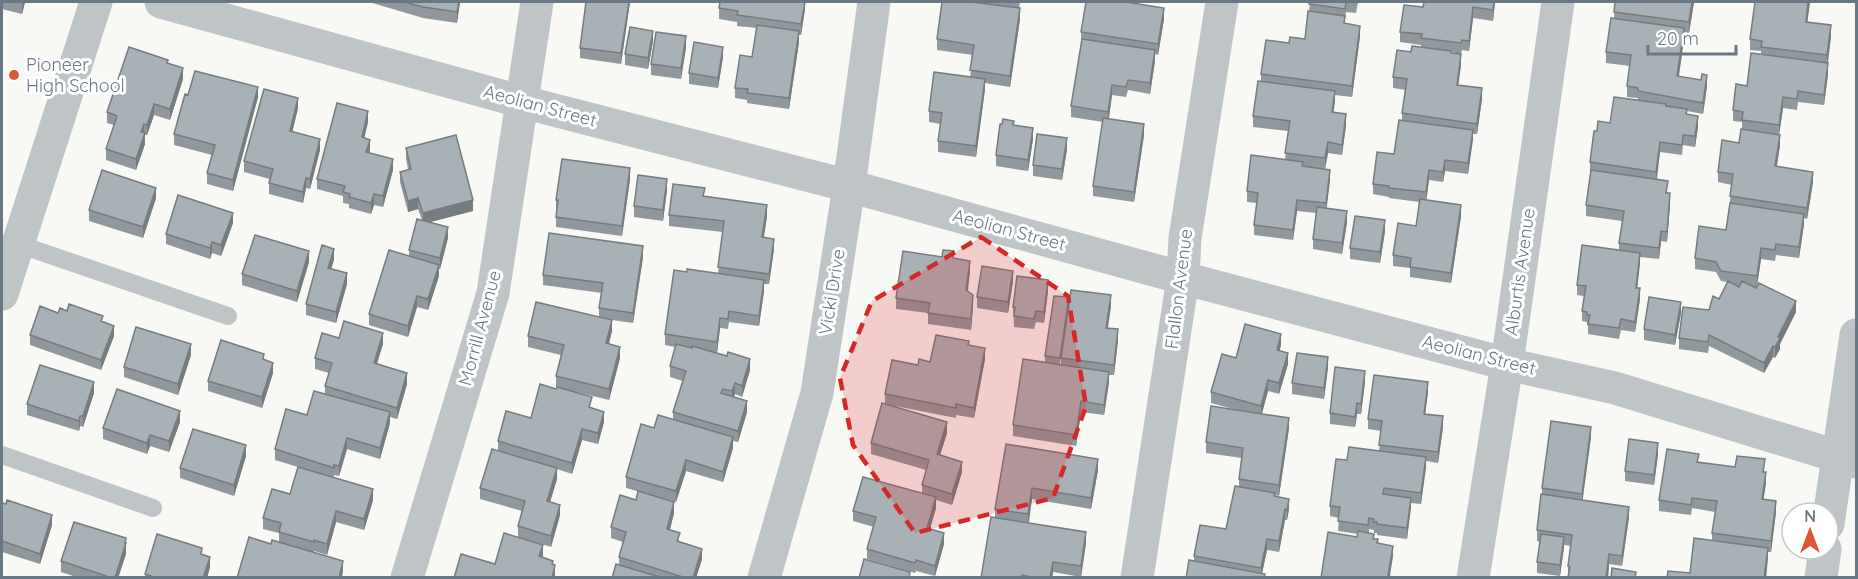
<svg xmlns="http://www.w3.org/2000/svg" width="1858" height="579" viewBox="0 0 1858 579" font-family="Quicksand,sans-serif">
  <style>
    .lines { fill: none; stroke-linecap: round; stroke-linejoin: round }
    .lane { stroke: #bfc4c7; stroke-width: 18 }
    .street { stroke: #bfc4c7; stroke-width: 33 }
    .wall { fill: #90989d }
    .shaded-wall { fill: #767c7f }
    .building { fill: #a8b1b6; stroke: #767c7f; stroke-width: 1.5 }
    .marked { fill: #d62828; fill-opacity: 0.2; stroke: #d62828; stroke-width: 4.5; stroke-dasharray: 12 8; stroke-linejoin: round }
    .poi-dot { fill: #db5832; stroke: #fff; stroke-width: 2 }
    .labels { text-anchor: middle; stroke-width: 6; stroke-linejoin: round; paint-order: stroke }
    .poi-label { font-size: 18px; fill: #687985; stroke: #fff; text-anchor: start }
    .street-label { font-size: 18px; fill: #687985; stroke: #fff }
  </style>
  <rect width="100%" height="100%" fill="#f8f8f5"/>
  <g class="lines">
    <!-- lane -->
    <path class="lane" d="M18 244 228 316
      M2 455 153 508"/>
    <!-- street -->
    <path class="street" d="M161 2 523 102 849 186 1183 278 1507 364 1615 388 1856 462
      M2 294 96 2
      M1828 524 1856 335
      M407 578 493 293 537 2
      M764 578 817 393 849 186 874 2
      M1137 578 1183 278 1185 238 1222 2
      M1473 578 1507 364 1558 2
      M1821 578 1825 549"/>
  </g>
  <!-- wall -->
  <path class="wall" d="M2 2H25L22 14 2 9Z
    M369 2H460L457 23 423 18Z
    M586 2H630L621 64 580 58V48Z
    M941 2H1020L1019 8 1020 19 1010 87 985 83V89L976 157 938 152V141L941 124 929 122V111L970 77 973 55 937 50V39L942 2Z
    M1086 2H1128L1127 3 1164 19 1158 55 1155 54V61L1150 94 1128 90 1126 97 1112 95 1109 119 1144 135 1134 202 1093 196V186L1103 122 1071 117V106L1081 43V32Z
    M1310 2H1358L1356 13 1346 12 1345 20V23L1360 36 1352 97 1335 95 1333 113 1346 125 1342 155 1328 153 1325 169 1330 180 1326 208 1347 222 1342 254 1313 249V239L1316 213 1297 211 1293 240 1254 235V225L1257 203 1247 202V191L1285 160 1288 131 1253 127V116L1261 81V74L1289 43 1305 39 1309 12Z
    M1426 2H1495L1493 21 1473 18 1469 51 1462 50 1461 54 1451 52 1461 65 1458 85 1482 99 1477 134H1473L1468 174 1445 171 1443 182 1429 180 1426 200 1461 216 1451 283 1410 277V268L1393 266V255L1416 226 1419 202 1389 198V197L1373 194V184L1394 154 1402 120V113L1406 90 1393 88V77L1411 52 1421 47V45L1400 42V32L1423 7Z
    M1615 2H1694L1689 33 1684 32V39L1679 76 1707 86 1703 114 1687 111V114L1698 127 1695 147 1683 145 1682 155 1660 152 1657 179 1668 193 1670 204 1667 242 1661 241 1659 259 1640 257 1637 288 1640 299 1635 332 1621 330 1619 339 1588 334V326L1587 325V322L1582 321V311L1584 296 1577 295V285L1619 250V243L1622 221 1586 216V205L1591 173H1590V162L1597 131 1610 123 1638 100V98L1627 97V86L1630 66 1606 63V52L1614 18Z
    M1755 2H1810L1807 22 1831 36 1828 63V74L1824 105 1798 102 1797 110 1783 108 1779 135 1780 145 1777 166 1813 182 1807 219 1804 218V224L1799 258 1776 255 1775 261 1761 259 1757 286 1796 312 1780 344V349L1775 358 1773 357 1764 373 1709 346 1708 353 1679 349V338L1709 310 1719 299 1727 282 1721 281 1716 272 1695 269V258L1726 230 1732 185 1718 182V172L1739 143 1742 129V122L1733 121V110L1747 86 1761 55V51L1750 50V39Z
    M719 8 805 9 801 35H799V42L789 109 747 103V100L735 98V88L752 57 757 28 737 26V22L719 19Z
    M653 41 648 69 625 65V54Z
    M686 47 681 79 651 75V64Z
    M723 57 718 88 689 84V73Z
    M168 63 183 79 170 120 154 115 147 135H145V144L136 170 106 160V149L114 125 107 123V112Z
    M188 95 258 97 233 191 207 184V173L212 155 174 145V134Z
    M298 108 292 132 320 150 310 189 306 188 303 203 269 194V183L270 179 244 172V161Z
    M368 122 364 138 370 150 369 153 393 170 383 207 374 205 371 214 349 208V204L343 203V196L317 189V179Z
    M1033 139 1028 171 996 166V155Z
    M406 148 473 211 429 222 448 238 440 269H439V276L428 310 417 307 408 337 369 325V314L409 256V250L422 220 418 209 408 212 400 182V172L408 169 406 159Z
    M1067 149 1062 180 1033 176V165Z
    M630 179 622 236 556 227V200Z
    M667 190 663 221 634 217V206Z
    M705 196 767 216 764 237 774 249 769 284H764V291L759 326 729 322 728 329 720 328 717 353 713 352 750 370 742 397 735 394 734 397 747 412 738 442 733 441V448L723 482 686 471 676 502 626 488V477L654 428 673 420V412L683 381 670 377V366L675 347 665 345V334L687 272 718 273 723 232 669 226V215Z
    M156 198 143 238 89 221V210Z
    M233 223 221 256 212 253 210 259 166 244V234Z
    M1385 231 1380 263 1350 259V248Z
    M643 257 633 323 612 320V331L609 344 620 358 609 400 556 387V376L561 355 528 347V336L599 317V308L602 293 543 285V275Z
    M954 258 970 271 968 291 973 306 971 330 928 324V313L896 309V298Z
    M334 260 331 269 347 284 336 323 306 315V304Z
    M309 262 297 302 242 285V274Z
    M1013 281 1008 313 977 308V297Z
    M1048 291 1044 323 1036 322 1034 329 1014 327 1013 307Z
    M1111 306 1108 328 1118 340 1114 375H1109V382L1104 415 1081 412 1076 446 1013 436V425L1061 365V358L1060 364 1045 362V356Z
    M58 313 103 321 114 336 101 370 30 345V335Z
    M1681 313 1675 345 1644 340V329Z
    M339 338 383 344 376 364 407 384 397 419 390 417V423L380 459 347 449 339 476 334 475V478L373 500 364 530 336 522 327 555 314 551V552L343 571 271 544 279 542V533L263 529V518L290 494 298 467 275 460V449L307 415 325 394V386L329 373 315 369V358Z
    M969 345 985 359 974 418 956 415V418L890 405 947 433 940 455 962 472 952 505 936 500V508L930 529 944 544 935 576 916 571 915 573 867 559V549L874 527 853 521V511L922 493V485L926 470 871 454V443L885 404V394L918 365 930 362Z
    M1281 345 1279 351 1288 364 1279 394 1268 391 1262 414 1289 428 1279 496 1275 495 1289 509 1287 520H1285L1279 552 1267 550 1262 574 1265 578 1194 561V556L1226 529 1239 487V479L1242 458 1206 453V442L1237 410 1211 403V392L1236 358Z
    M191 355 178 395 124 377V367Z
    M264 360 273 373 262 408 208 391V381Z
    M1328 367 1324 399 1292 394V383Z
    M1365 382 1361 414H1357L1355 427 1330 424V413Z
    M1428 392 1425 414 1443 427 1438 463 1426 461 1421 504 1411 503 1407 539 1377 535V533H1374V530L1369 529V533L1393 556 1390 576 1321 578 1357 537 1358 534 1338 531 1339 518 1330 516V506L1347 460 1379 451 1381 431 1368 429V419Z
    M94 393 83 427 80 426 79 431 27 415V404Z
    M592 408 604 422 598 444 582 440 572 474 557 469V479L550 502 560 515 551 547 518 537V526L522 511 480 499V488L498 451V441L531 418Z
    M180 422 169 452 150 446 147 454 103 439V428Z
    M1591 437 1582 500 1629 517 1622 566 1609 564 1608 578H1568V566L1571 546 1564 545 1560 576 1537 573V562L1540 542 1537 541V530L1542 494V488Z
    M1006 444 1098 470 1091 509 1032 499 1029 523 1086 543 1081 577 1053 572 1052 578H981L995 517V509Z
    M1658 454 1654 485 1625 481V471Z
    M246 456 234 496 180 478V468Z
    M1699 462 1764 472 1766 483 1763 499 1776 512 1771 552H1768L1766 578H1667L1690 573 1712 541V533L1715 512 1692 508 1691 515 1659 511V500Z
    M2 503 52 525 40 564 2 552Z
    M674 513 670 530 680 542 702 559 696 578H612L619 564V557L623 542 611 538V527Z
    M126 554 118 578H79L61 572V561Z
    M202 555 210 567 207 578H145V574Z"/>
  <!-- shaded-wall -->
  <path class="shaded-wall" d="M22 2H25L22 14Z
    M459 2H460L457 23V12Z
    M629 2H630L621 64V53Z
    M805 2V9L801 35V24Z
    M1494 2H1495L1493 21V10Z
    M1692 2H1694L1689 33V22Z
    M1808 2H1810L1806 33V22Z
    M1473 7V18L1469 51V41Z
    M1020 8V19L1010 87V76Z
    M1164 8V19L1158 55V44Z
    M1831 25V36L1827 66V55Z
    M1360 26V36L1352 97V86Z
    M1684 28V39L1677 87V76Z
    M653 31V41L648 69V58Z
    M799 31V42L789 109V98Z
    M686 36V47L681 79V68Z
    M723 47V57L718 88V78Z
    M1155 50V61L1150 94V83Z
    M1461 54V65L1457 95V85Z
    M1828 63V74L1824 105V95Z
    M183 68V79L170 120V109Z
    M1707 75V86L1703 114V103Z
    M985 79V89L976 157V146Z
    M1112 85V95L1108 123V112Z
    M258 87V97L233 191V180Z
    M1482 88V99L1477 134V124Z
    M1335 91V102L1332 123V112Z
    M1783 97V108L1779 135V125Z
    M298 98V108L290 142V131Z
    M154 104V115L147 135V125Z
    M368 111V122L362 148V137Z
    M1346 114V125L1342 155V145Z
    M1698 116V127L1695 147V136Z
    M144 124 145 144 136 170V159L141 132Z
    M1144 124V135L1134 202V192Z
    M1033 128V139L1028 171V160Z
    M1473 130V140L1468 174V163Z
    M1780 135V145L1775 176V166Z
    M1067 138V149L1062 180V169Z
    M320 139V150L310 189V179Z
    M370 140V150L366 163V152Z
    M1328 142V153L1325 169V158Z
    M1660 142V152L1656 182V172Z
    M393 159V170L383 207V196Z
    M1445 160V171L1443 182V172Z
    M630 168V179L622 236V226Z
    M1330 170V180L1326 214V203Z
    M1429 170V180L1426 203V192Z
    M1813 172V182L1807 219V208Z
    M306 178V188L303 203V192Z
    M667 179V190L663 221V210Z
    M156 188V198L143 238V227Z
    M1670 193V204L1667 242V232Z
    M374 194V205L371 214V203Z
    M418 198V209L408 212V201Z
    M473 200V211L423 224V213Z
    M1297 200V211L1293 240V230Z
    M767 205V216L762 247V237Z
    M1461 205V216L1451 283V273Z
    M1347 211V222L1342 254V243Z
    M233 213V223L221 256V245Z
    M1804 214V224L1799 258V247Z
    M1385 220V231L1380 263V252Z
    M448 227V238L440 269V258Z
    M1661 231V241L1659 259V248Z
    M774 239V249L769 284V274Z
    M212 242V253L210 259V248Z
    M643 246V257L633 323V313Z
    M1761 248V259L1757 286V276Z
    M334 249V260L328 278V268Z
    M309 251V262L297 302V291Z
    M1640 253V264L1636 299V288Z
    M970 261V271L966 301V290Z
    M439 265V276L428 310V299Z
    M1013 271V281L1008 313V302Z
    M347 273V284L336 323V312Z
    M764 280V291L759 326V316Z
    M1048 280V291L1044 323V312Z
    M1640 288V299L1635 332V322Z
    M973 295V306L971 330V319Z
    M1111 295V306L1106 338V328Z
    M417 296V307L408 337V326Z
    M1796 301V312L1780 344V349L1775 358V347L1778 337Z
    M1681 302V313L1675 345V335Z
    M720 318V328L717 353V342Z
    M612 320V331L606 354V343Z
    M114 326V336L101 370V360Z
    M1118 329V340L1114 375V365Z
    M383 333V344L374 374V363Z
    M1281 334V345L1277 361V350Z
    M191 344V355L178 395V384Z
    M1773 346V357L1764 373V363Z
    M620 347V358L609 400V389Z
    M985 348V359L974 418V408Z
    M1288 353V364L1279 394V383Z
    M1328 357V367L1324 399V388Z
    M750 359V370L742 397V386Z
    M273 363V373L262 408V397Z
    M1365 371V382L1361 414V404Z
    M1109 372V382L1104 415V405Z
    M407 373V384L397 419V408Z
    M1268 380V391L1261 416V406Z
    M94 382V393L83 427V416Z
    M1428 382V392L1424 424V414Z
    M735 383V394L732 402V391Z
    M747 401V412L738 442V431Z
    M1081 401V412L1076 446V435Z
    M1357 403V414L1355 427V417Z
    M180 411V422L169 452V441Z
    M390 412V423L380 459V448Z
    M604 412V422L598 444V433Z
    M80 416V426L79 431V421Z
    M1443 416V427L1438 463V452Z
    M1289 418V428L1279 496V485Z
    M947 422V433L937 465V454Z
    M1591 427V437L1582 505V494Z
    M582 429V440L572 474V463Z
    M150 435V446L147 454V443Z
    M733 437V448L723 482V472Z
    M347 438V449L339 476V466Z
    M1658 443V454L1654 485V475Z
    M246 445V456L234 496V485Z
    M1426 457V468L1421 504V493Z
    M1098 459V470L1091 509V498Z
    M686 460V471L676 502V491Z
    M962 462V472L952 505V494Z
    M557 468V479L547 512V501Z
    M1766 472V483L1762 510V499Z
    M1032 488V499L1028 525V514Z
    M373 489V500L364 530V519Z
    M936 497V508L927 539V528Z
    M1411 498V508L1407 539V528Z
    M1289 499V509L1287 520V510Z
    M1776 501V512L1771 552V541Z
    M674 502V513L667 540V529Z
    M560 505V515L551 547V536Z
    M1629 507V517L1622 566V556Z
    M1285 509V520L1279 552V541Z
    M336 511V522L327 555V544Z
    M52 515V525L40 564V554Z
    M1086 532V543L1081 577V566Z
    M944 533V544L935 576V566Z
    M1564 537V548L1560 576V565Z
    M126 538V554L118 578H115Z
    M1267 539V550L1261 578V568Z
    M543 545V556L539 567V556Z
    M1393 546V556L1389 578H1388Z
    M1768 548V558L1766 578H1764Z
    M702 549V559L696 578H693Z
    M1609 554V564L1608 578H1606Z
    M210 557V567L207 578H203Z
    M343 561V571L342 578H339Z
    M1053 562V572L1052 578H1050Z
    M555 565V578H552Z"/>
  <!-- building -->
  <path class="building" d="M405 2H459L457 12 423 7Z
    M586 2H629L621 53 580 48Z
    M720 2H805L801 24 737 15 738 11 719 8Z
    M942 2H971L1020 8 1010 76 970 70 974 45 937 39Z
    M1086 2H1126L1164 8 1158 44 1081 32Z
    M1310 2H1346L1345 9 1309 4Z
    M1424 2H1494L1493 10 1473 7 1469 41 1462 40 1461 43 1421 38 1422 34 1400 32 1404 5 1423 7Z
    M1615 2H1692L1689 22 1614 12Z
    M1755 2H1808L1806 22 1831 25 1827 55 1761 47 1762 41 1750 39Z
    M1308 11 1345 16 1344 23 1360 26 1352 86 1261 74 1266 40 1289 43 1290 37 1305 39Z
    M1611 18 1684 28 1677 76 1701 80 1702 74 1707 75 1703 103 1638 91V88L1627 86 1631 55 1606 52Z
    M757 25 799 31 789 98 747 93 748 89 735 88 740 55 752 57Z
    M630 27 653 31 648 58 625 54Z
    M656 32 686 36 681 68 651 64Z
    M1082 39 1155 50 1150 83 1128 80 1126 87 1112 85 1108 112 1071 106Z
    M694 42 723 47 718 78 689 73Z
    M1412 46 1451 51V53L1461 54 1457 85 1482 88 1477 124 1402 113 1407 79 1393 77 1397 50 1411 52Z
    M129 47 168 60 167 63 183 68 170 109 154 104 147 125 144 124 141 132 145 133 136 159 106 149 117 116 107 112Z
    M1751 53 1828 63 1824 95 1798 91 1797 99 1783 97 1779 125 1742 120 1743 112 1733 110 1736 84 1747 86Z
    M195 71 258 87 233 180 207 173 215 145 174 134 185 94 188 95Z
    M934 72 985 79 976 146 938 141 942 113 929 111Z
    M1258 81 1335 91 1332 112 1346 114 1342 145 1328 142 1325 158 1285 153 1290 121 1253 116Z
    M264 89 298 98 290 131 320 139 310 179 306 178 303 192 269 183 273 169 244 161Z
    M1614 97 1666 104V106L1687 109 1686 114 1698 116 1695 136 1683 135 1682 145 1660 142 1656 172 1590 162 1594 131H1597L1598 121 1610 123Z
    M337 103 368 111 362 137 370 140 366 152 393 159 383 196 374 194 371 203 349 197 350 194 343 192 345 186 317 179Z
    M1103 118 1144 124 1134 192 1093 186Z
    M1003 119 1014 121 1013 125 1033 128 1028 160 996 155 1000 124H1002Z
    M1399 120 1473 130 1468 163 1445 160 1443 172 1429 170 1426 192 1389 188V186L1373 184 1377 152 1394 154Z
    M1741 129 1780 135 1775 166 1813 172 1807 208 1730 196 1733 174 1718 172 1722 140 1739 143Z
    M1037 134 1067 138 1062 169 1033 165Z
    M456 135 473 200 423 213 418 198 408 201 400 172 411 169 406 148Z
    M1251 155 1303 162 1302 166 1330 170 1326 203 1297 200 1293 230 1254 225 1258 193 1247 191Z
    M562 159 630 168 622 226 556 217 558 200H556Z
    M102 170 156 188 143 227 89 210Z
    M1591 170 1668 181 1666 193H1670L1667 232 1661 231 1659 248 1619 243 1624 211 1586 205Z
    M638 175 667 179 663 210 634 206Z
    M673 184 705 188 703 196 767 205 762 237 774 239 769 274 718 267 724 221 669 215Z
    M178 195 233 213 221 245 212 242 210 248 166 234Z
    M1420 199 1461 205 1451 273 1410 267 1411 258 1393 255 1398 223 1416 226Z
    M1730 203 1804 214 1799 247 1776 244 1775 250 1761 248 1757 276 1721 271 1716 262 1695 258 1699 226 1726 230Z
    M1317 207 1347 211 1342 243 1313 239Z
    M1355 216 1385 220 1380 252 1350 248Z
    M417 219 448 227 440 258 409 250Z
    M549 233 643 246 633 313 599 308 603 283 543 275Z
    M255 235 309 251 297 291 242 274Z
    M322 245 334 249 328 268 347 273 336 312 306 304Z
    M1582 245 1640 253 1636 288H1640L1635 322 1621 319 1619 328 1588 324 1590 315H1587V312L1582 311 1586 286 1577 285Z
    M389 250 439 265 428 299 417 296 408 326 369 314Z
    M943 250 954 251 953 258 970 261 966 290 973 295 971 319 928 313 930 303 896 298 903 251 942 257Z
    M982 266 1013 271 1008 302 977 297Z
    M687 269 764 280 759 316 729 311 728 319 720 318 717 342 665 334 674 270 687 272Z
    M1017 276 1048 280 1044 312 1036 311 1034 319 1014 316 1015 307H1013Z
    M1728 281 1739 287 1742 281 1756 288 1759 283 1796 301 1778 337 1780 338 1775 347 1773 346 1764 363 1709 335 1708 342 1679 338 1683 307 1709 310 1713 296 1719 299Z
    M1071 290 1111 295 1106 328 1118 329 1114 365 1061 358Z
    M1054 296 1069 297 1060 358 1045 356Z
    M1649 297 1681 302 1675 335 1644 329Z
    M536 302 612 320 606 343 620 347 609 389 556 376 564 345 528 336Z
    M69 304 103 316 101 321 114 326 101 360 30 335 40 306 58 313 60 308 67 311Z
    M344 321 383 333 374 363 407 373 397 408 325 386 332 363 315 358 322 333 339 338Z
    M1245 324 1281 334 1277 350 1288 353 1279 383 1268 380 1261 406 1211 392 1222 354 1236 358Z
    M136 327 191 344 178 384 124 367Z
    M936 335 969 341 968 345 985 348 974 408 956 404V408L885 394 892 360 918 365 919 359 930 362Z
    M221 340 264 354 263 359 273 363 262 397 208 381Z
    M676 344 692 348V346L727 356 728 352 750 359 742 386 735 383 732 391 723 389 721 393 747 401 738 431 673 412 686 371 670 366Z
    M1297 353 1328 357 1324 388 1292 383Z
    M1023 359 1109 372 1104 405 1081 401 1076 435 1013 425Z
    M40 365 94 382 83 416H80L79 421 27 404Z
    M1335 367 1365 371 1361 404 1357 403 1355 417 1330 413Z
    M1374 375 1428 382 1424 414 1443 416 1438 452 1379 445 1382 421 1368 419Z
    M540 384 556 389 557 387 592 397 589 407 604 412 598 433 582 429 572 463 498 441 506 411 531 418Z
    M117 389 180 411 169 441 150 435 147 443 103 428Z
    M314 391 390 412 380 448 347 438 339 466 334 465V468L275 449 286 409 307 415Z
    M882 403 947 422 937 454 962 462 952 494 922 485 929 460 871 443Z
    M1211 406 1289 418 1279 485 1239 479 1243 448 1206 442Z
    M658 415 733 437 723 472 686 460 676 491 626 477 641 424 654 428Z
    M1551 421 1591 427 1582 494 1542 488Z
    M193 429 246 445 234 485 180 468Z
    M1629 439 1658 443 1654 475 1625 471Z
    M1006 444 1098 459 1091 498 1032 488 1028 514 995 509Z
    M1349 447 1426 457 1421 493 1384 488 1383 494 1411 498 1407 528 1377 524V522H1374V519L1369 518 1368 525 1338 521 1340 507 1330 506 1336 459 1347 460Z
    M492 449 557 468 547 501 560 505 551 536 518 526 525 501 480 488Z
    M1667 449 1699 454 1697 462 1735 467 1737 456 1765 459 1763 472H1766L1762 499 1776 501 1771 541 1712 533 1717 501 1692 498 1691 505 1659 500Z
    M298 467 373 489 364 519 336 511 327 544 314 540V542L279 532 281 523 263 518 272 489 290 494Z
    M863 477 936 497 927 528 944 533 935 566 916 560 915 563 867 549 876 517 853 511Z
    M1235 486 1275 493 1274 496 1289 499 1287 510 1285 509 1279 541 1267 539 1261 568 1194 556 1200 525 1226 529Z
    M638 491 674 502 667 529 680 533 677 541 702 549 693 578H686L619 557 626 532 611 527 620 495 636 500Z
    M1541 494 1629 507 1622 556 1609 554 1606 578 1568 577 1570 567 1568 566 1572 535 1537 530Z
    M7 500 52 515 40 554 2 541V503L6 504Z
    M991 517 1086 532 1081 566 1053 562 1050 578H1036L1022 575 1021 578H981Z
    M74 522 126 538 125 543H126L115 578H112L61 561Z
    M1358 531 1374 534 1373 539H1378L1377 543 1393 546 1388 576 1398 578H1321L1328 532 1357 537Z
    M504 533 543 545 539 556 553 561 552 564 555 565 552 578H454L461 554 495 564Z
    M157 534 202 548 201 554 210 557 203 578H157L145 574Z
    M1541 534 1564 537 1560 565 1537 562Z
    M249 537 271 544 272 540 343 561 339 578H237Z
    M1694 538 1768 548 1764 578H1667L1668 571 1690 573Z
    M864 559 910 572 909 578H859Z
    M1189 560 1265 574 1264 578H1186Z
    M616 564 663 578H612Z
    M1612 568 1636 572 1635 578H1611Z"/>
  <!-- marked area -->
  <path class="marked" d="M981 237 1068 296 1086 406 1053 498 915 533 853 445 840 378 872 301Z"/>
  <!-- markers -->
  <circle class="poi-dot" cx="14" cy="75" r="6"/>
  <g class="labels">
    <!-- poi labels -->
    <g class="poi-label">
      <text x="26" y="71">Pioneer<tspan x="26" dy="21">High School</tspan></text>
    </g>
    <!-- street labels -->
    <g class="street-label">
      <text transform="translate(540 106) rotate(15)" y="6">Aeolian Street</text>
      <text transform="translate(1009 230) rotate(15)" y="6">Aeolian Street</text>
      <text transform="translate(1520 272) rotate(-82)" y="6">Alburtis Avenue</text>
      <text transform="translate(1179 289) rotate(-83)" y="6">Flallon Avenue</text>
      <text transform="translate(832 292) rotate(-81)" y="6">Vicki Drive</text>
      <text transform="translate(480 328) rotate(-75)" y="6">Morrill Avenue</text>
      <text transform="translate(1479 355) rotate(14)" y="6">Aeolian Street</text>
    </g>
  </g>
  <!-- border -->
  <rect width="1858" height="579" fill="none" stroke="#687985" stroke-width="6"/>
  <!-- north arrow -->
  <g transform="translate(1810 531)"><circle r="28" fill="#ffffff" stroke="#c3c9ce" stroke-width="1.5"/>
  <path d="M0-4.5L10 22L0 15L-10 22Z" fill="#db5832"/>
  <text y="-9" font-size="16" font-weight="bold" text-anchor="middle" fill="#687985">N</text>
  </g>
  <!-- scale -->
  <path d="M1648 45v9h88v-9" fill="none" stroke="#687985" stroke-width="3"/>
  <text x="1657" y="45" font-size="18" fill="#687985" stroke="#ffffff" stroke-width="4.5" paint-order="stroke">20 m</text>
</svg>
